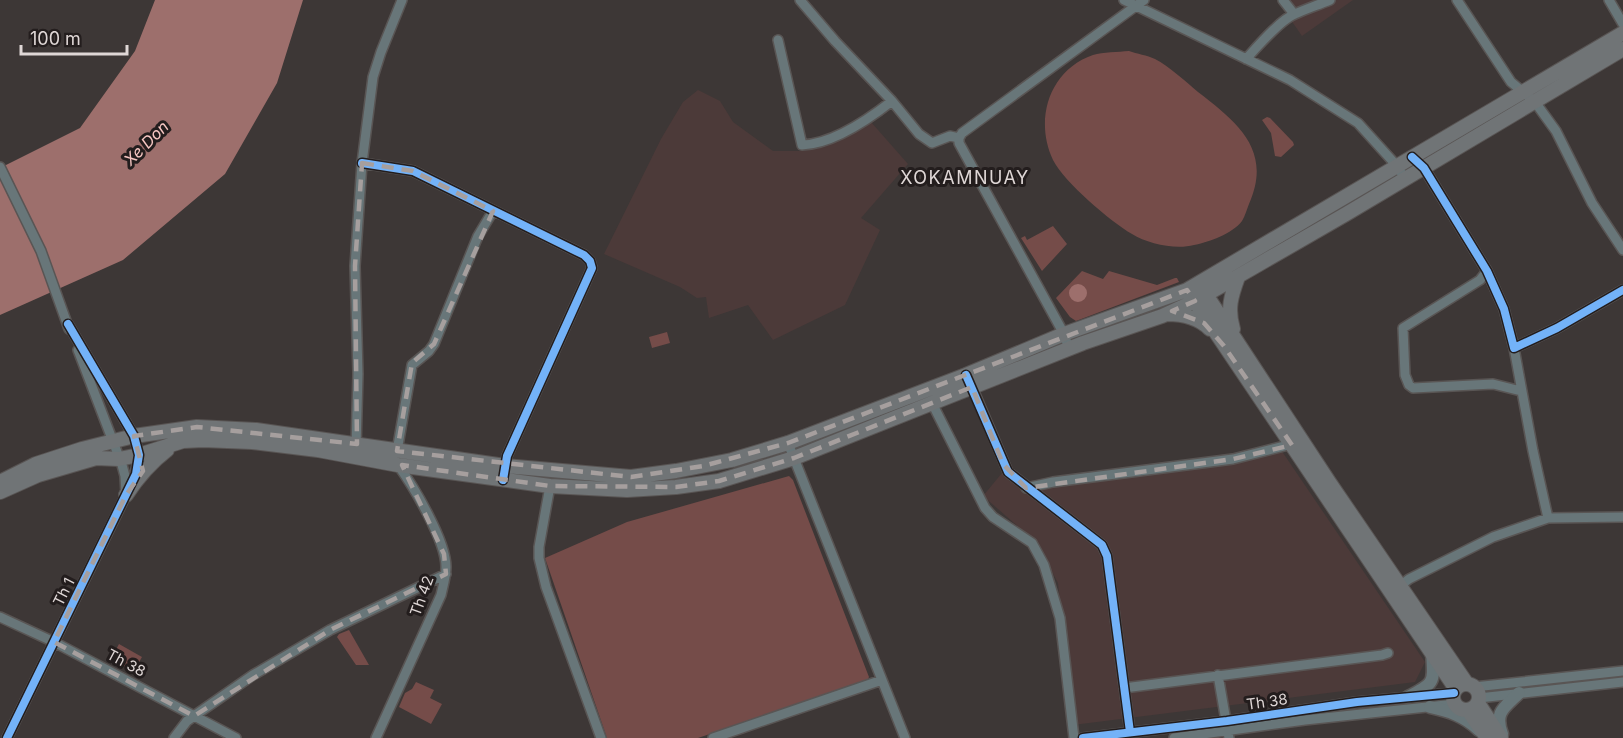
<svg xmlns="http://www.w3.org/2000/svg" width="1623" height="738" viewBox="0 0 1623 738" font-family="Inter,sans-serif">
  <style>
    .built { fill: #4c3a39 }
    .green { fill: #754c49 }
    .water { fill: #9d6f6c }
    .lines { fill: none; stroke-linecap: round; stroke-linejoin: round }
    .minor-casing { stroke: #595554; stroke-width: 12 }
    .major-casing { stroke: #595554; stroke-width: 15 }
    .highway-casing { stroke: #595554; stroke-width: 16 }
    .minor { stroke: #687679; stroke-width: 9 }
    .major { stroke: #687679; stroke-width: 12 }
    .highway { stroke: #707476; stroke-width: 14 }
    .cycleway-casing { stroke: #231d1d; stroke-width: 11 }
    .cycleway { stroke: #73b2f8; stroke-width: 8 }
    .marked { fill: none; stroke: #a69f9e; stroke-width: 4.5; stroke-dasharray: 12 8; stroke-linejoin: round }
    .labels { text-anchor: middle; stroke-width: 6; stroke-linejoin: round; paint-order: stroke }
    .street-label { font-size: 15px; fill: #dfd7d6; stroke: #231d1d }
    .water-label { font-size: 16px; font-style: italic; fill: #f8c7c3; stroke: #231d1d }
    .quarter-label { font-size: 18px; letter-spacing: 1.5px; fill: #dfd7d6; stroke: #231d1d }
  </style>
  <rect width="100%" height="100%" fill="#3d3736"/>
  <!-- built -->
  <path class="built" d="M1277 0H1353L1302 36Z
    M698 90 720 101 733 122 773 151H800L837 139 871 122 908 164 861 218 880 230 845 305 773 340 748 305 709 318 706 297 697 298 680 287 604 254 661 139 683 102Z
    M1279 447 1425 662 1415 682 1073 725 1058 583 1036 542 983 496 1002 473 1014 483Z"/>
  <!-- green -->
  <path class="green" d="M1129 51C1137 54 1147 55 1155 59 1169 66 1186 82 1198 92 1237 122 1273 150 1249 204 1247 209 1245 216 1242 221 1232 234 1209 242 1194 245 1176 250 1148 244 1132 234 1111 222 1064 182 1053 160 1034 120 1049 70 1093 55 1103 52 1118 52 1129 51Z
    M1267 117 1270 118 1293 142 1294 145 1281 157 1275 156 1271 133 1262 120Z
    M1053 226 1067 244 1042 271 1021 238 1025 236 1027 240Z
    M1082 271 1103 279 1109 271 1157 285 1175 278H1177L1179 282 1076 321 1070 317 1056 298Z
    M667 332 670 343 652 348 649 337Z
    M789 476 793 480 869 677 867 681 698 738H607L545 558 627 522Z
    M349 630 369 665H356L337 637 339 634Z
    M119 644 142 657 134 671 111 659Z
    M416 682 434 690 430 698 442 704 431 724 399 707 405 693 412 689Z"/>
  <!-- water -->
  <path class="water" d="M155 0H303L277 83 225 174 123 260 0 315V168L80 128 135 51Z
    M1069 293a9 9 0 1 1 18 0a9 9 0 1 1-18 0Z"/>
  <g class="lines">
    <defs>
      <path id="minor" d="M800 0 835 41 892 101 919 134 932 143 950 136 959 138
        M1124 0 1290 80 1358 123 1397 166 1405 179
        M1283 0 1294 14
        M1457 0 1511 82 1535 102 1556 131 1592 203 1623 250
        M1609 0 1623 24
        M778 40 802 145C833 144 869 119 892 101
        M1246 59C1257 47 1281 19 1295 14 1306 9 1318 5 1330 0
        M959 138V143L1064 334 1069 349
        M959 138 962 133 1144 0
        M1412 157 1424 168 1487 271 1504 309 1514 348 1557 328 1623 290
        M362 163 413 171 584 255 590 261 592 268 507 456 505 469
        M0 167 41 251 69 329
        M1487 271 1480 280 1403 328 1405 375 1409 385 1413 388 1493 384 1521 391
        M68 324 134 436 139 455 134 479
        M1514 348 1533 451 1548 518 1623 517
        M78 350 122 465 125 476 126 495
        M970 382 1008 472 1102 545 1107 556 1130 732
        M932 403 985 508 993 517 1032 543 1044 565 1060 618 1074 738
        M788 443 905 738
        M356 448 358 374 355 266 362 163 373 77 381 52 402 0
        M397 451 412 365 429 351 434 344 478 236 493 211
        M550 486 539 547V558L546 587 601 738
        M1026 488 1053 482 1233 459 1296 443
        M1396 589 1409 579 1493 537 1548 518
        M0 617 54 642 236 738
        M1218 675 1229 738
        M1474 687 1623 671
        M1124 688 1382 655 1388 653
        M1479 698 1623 682
        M7 738 128 491
        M174 738 187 721 194 716 253 675 330 630 446 574
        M376 738 441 595C443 586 446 576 446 567 446 541 414 487 398 465
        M713 738 882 680
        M1083 738 1227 721 1357 702 1454 693
        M1174 738 1305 720 1455 704"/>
      <path id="major" d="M1408 697C1436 683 1434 682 1432 652
        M1430 707C1449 711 1464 716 1479 730
        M1502 734C1494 712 1504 708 1519 693"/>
      <path id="highway" d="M1201 287 1329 482 1467 684
        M1190 294 1456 689
        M1167 314C1182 314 1199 318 1210 329
        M1233 329C1227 309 1231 296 1238 277
        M0 482 36 464 82 449 134 436 197 427 256 430 505 466 631 477 676 471 732 460 788 443 966 375 1064 334 1187 290 1623 33
        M0 492 38 475 96 458 119 459 139 455 183 441 203 440 252 442 318 450 398 465 550 486 627 490 676 487 719 481 794 458 1083 343 1162 316 1195 301 1346 214 1623 49
        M126 495C138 477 150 463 167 450
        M1453 697a13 13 0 1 1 26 0a13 13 0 1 1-26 0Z
        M1478 703 1501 738
        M1468 710 1487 738"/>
    </defs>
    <!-- minor casing -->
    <use href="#minor" class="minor-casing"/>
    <!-- major casing -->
    <use href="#major" class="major-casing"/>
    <!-- highway casing -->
    <use href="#highway" class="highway-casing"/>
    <!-- minor -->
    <use href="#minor" class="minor"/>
    <!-- major -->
    <use href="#major" class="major"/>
    <!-- highway -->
    <use href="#highway" class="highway"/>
    <defs>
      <path id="cycleway" d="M1412 157 1424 168 1487 271 1504 309 1514 348 1557 328 1623 290
        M362 163 413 171 584 255 590 261 592 268 507 456 503 480
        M966 375 1008 472 1102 545 1107 556 1130 732
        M7 738 136 474 139 455 134 436 68 324
        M1083 738 1227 721 1357 702 1454 693"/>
    </defs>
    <!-- cycleway casing -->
    <use href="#cycleway" class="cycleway-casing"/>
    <!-- cycleway -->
    <use href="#cycleway" class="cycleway"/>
  </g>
  <!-- marked area -->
  <path class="marked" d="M362 163 413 171 493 211 434 344 412 363 397 451 631 477 703 466 788 443 1187 290 1195 301 1172 311 1204 323 1224 346 1292 445 1233 459 1026 488 1003 464 972 387 794 458 719 481 676 487 550 486 402 465 444 554 446 574 330 630 194 716 54 642 126 495 143 471 134 436 197 427 357 444 355 266Z"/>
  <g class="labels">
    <!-- street labels -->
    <g class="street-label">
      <text transform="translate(64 592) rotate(-63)" y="5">Th 1</text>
      <text transform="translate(422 596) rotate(-70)" y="5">Th 42</text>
      <text transform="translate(126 663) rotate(28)" y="5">Th 38</text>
      <text transform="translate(1267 702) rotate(-8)" y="5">Th 38</text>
    </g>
    <!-- water labels -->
    <g class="water-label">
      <text transform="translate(146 143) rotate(-45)" y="6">Xe Don</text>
    </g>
    <!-- quarter labels -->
    <g class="quarter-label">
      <text x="965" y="184">XOKAMNUAY</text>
    </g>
  </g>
  <!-- scale -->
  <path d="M21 45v9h106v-9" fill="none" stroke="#dfd7d6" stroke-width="3"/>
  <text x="30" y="45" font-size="18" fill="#dfd7d6" stroke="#231d1d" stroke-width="4.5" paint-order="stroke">100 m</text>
</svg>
